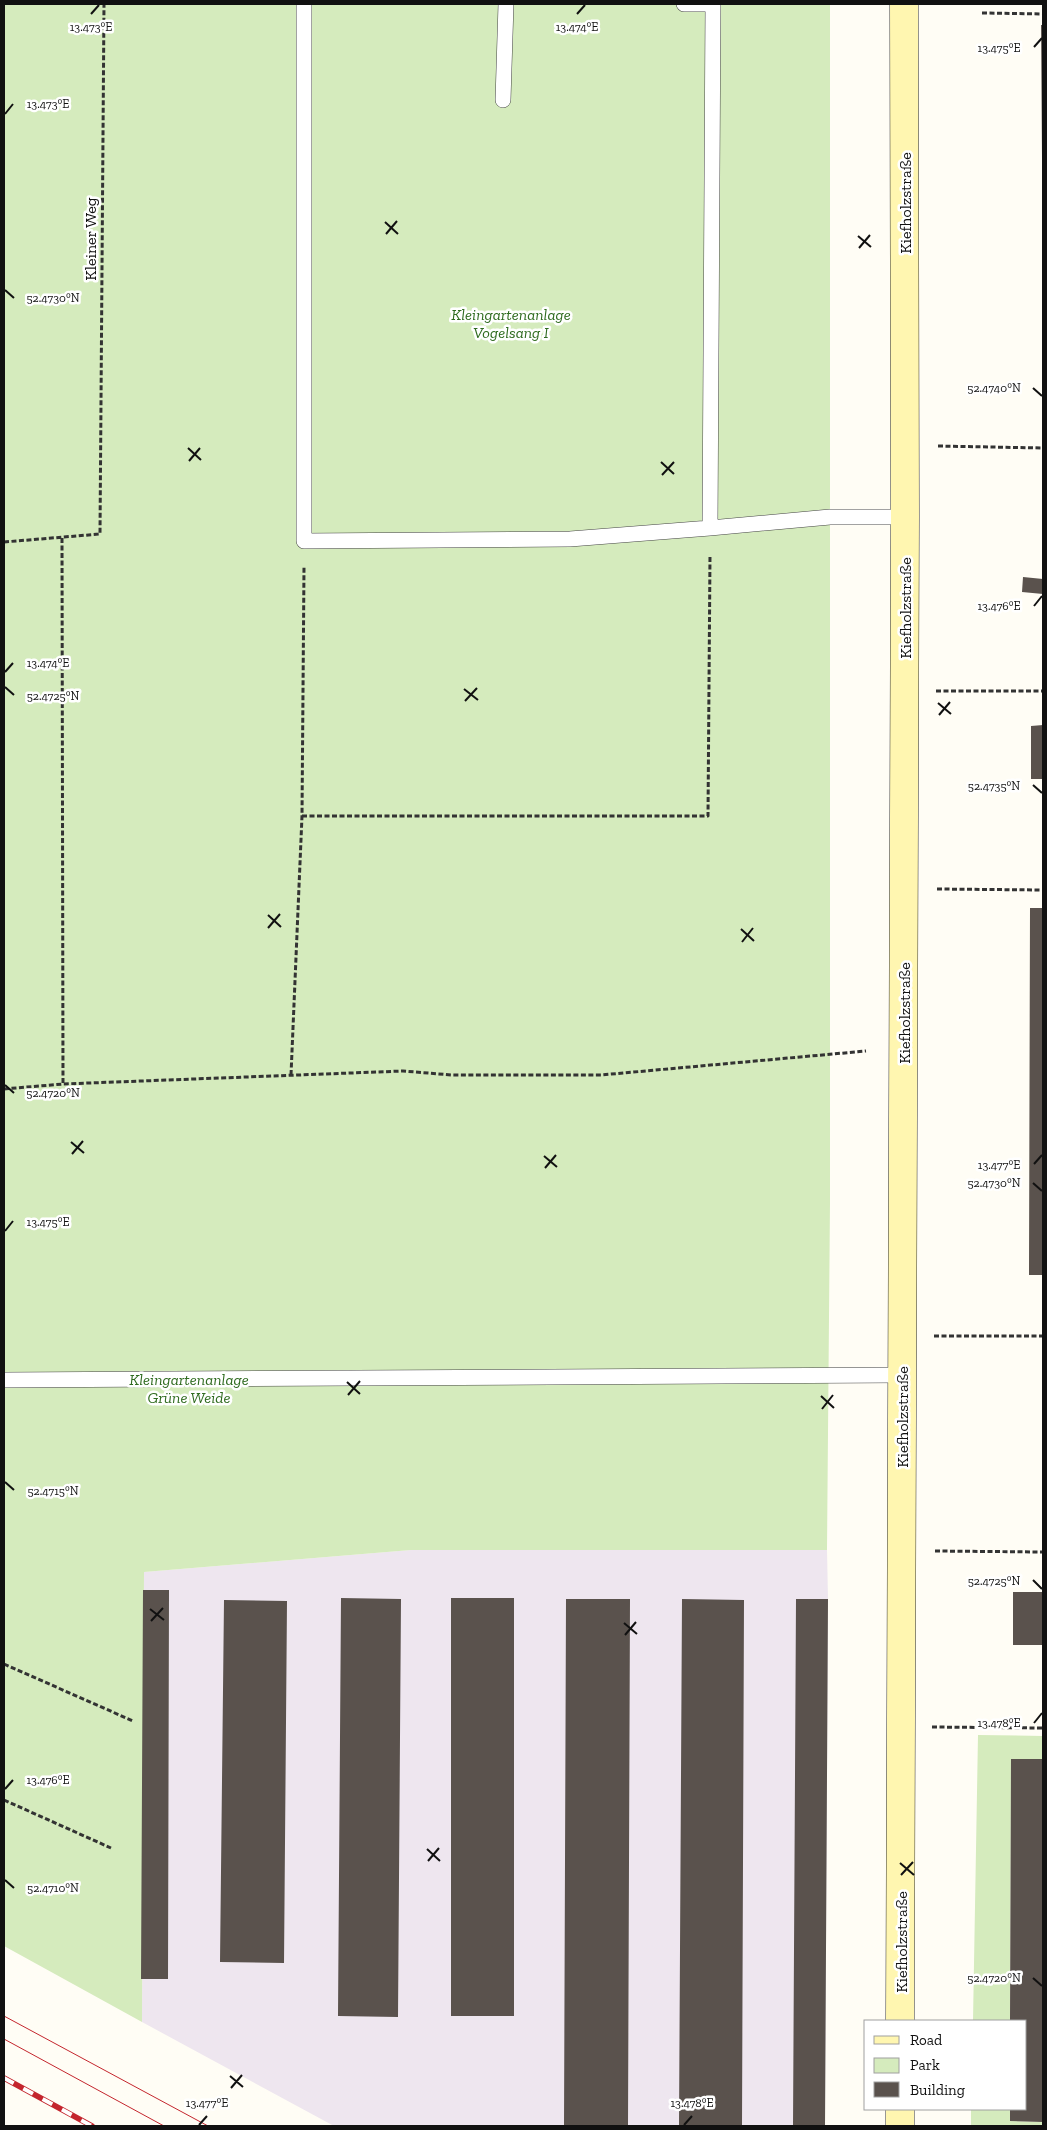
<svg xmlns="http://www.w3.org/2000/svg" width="1047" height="2130" viewBox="0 0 1047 2130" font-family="'Zilla Slab',serif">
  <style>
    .industrial { fill: #eee6ef }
    .green { fill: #d5ebbd }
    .building { fill: #5a524d }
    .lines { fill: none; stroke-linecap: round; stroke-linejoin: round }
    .lane-casing { stroke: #444; stroke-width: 16 }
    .secondary-casing { stroke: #333; stroke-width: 29 }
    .path { stroke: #333; stroke-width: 3; stroke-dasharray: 5 2.5; stroke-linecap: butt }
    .lane { stroke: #fff; stroke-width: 15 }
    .secondary { stroke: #fff6b0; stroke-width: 28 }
    .tram { stroke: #c4262e; stroke-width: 1 }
    .rail-casing { stroke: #c4262e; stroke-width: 5.5 }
    .rail { stroke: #fff; stroke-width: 4; stroke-dasharray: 11; stroke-linecap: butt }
    .ticks { fill: none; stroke: #111; stroke-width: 2 }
    .labels { text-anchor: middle; stroke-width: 5; stroke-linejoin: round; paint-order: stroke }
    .street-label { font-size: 16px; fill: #111; stroke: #fff }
    .park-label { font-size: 16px; font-style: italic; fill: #2f6b1f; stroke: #fff }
    .ticks-label { font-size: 12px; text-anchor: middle; fill: #111; stroke: #fff; stroke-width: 5; stroke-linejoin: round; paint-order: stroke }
  </style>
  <rect width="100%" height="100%" fill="#fffdf5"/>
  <!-- industrial -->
  <path class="industrial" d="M411 1550H827L828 1599 825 2126H334L142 2022 144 1572Z"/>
  <!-- green -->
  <path class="green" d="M4 4H830V1202L827 1550H411L144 1572 142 2022 4 1946Z
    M978 1735 1043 1736V1759H1011L1010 2021H973Z
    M971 2109H1010V2121L1043 2122V2126H971Z"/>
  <!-- building -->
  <path class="building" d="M1041 25H1043V159H1042Z
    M1023 577 1043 579V594L1022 592Z
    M1043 725V779H1031V726Z
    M1030 908H1043V1275H1029Z
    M143 1590H169L168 1979H141Z
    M1013 1592H1043V1645H1013Z
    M341 1598 401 1599 398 2017 338 2016Z
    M451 1598H514V2016H451Z
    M566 1599H630L628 2126H564Z
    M682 1599 744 1600 742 2126H679Z
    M796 1599H828L825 2126H793Z
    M224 1600 287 1601 284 1963 220 1962Z
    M1011 1759H1043V2122L1010 2121V2109H1026V2021H1010Z"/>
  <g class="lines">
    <defs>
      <path id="lane" d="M304 4V541L570 539 710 528 830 517H905
        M684 4H713L710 528
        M503 100 506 4
        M4 1380 902 1375"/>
      <path id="secondary" d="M900 2021 905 517 904 4
        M900 2126V2109"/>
    </defs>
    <!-- lane casing -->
    <use href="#lane" class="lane-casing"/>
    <!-- secondary casing -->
    <use href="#secondary" class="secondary-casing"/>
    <!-- path -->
    <path class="path" d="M982 13 1043 14
      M938 446 1043 448
      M62 538 63 1084
      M4 542 100 534 104 4
      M936 691H1043
      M302 816H708L710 555
      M937 889 1043 890
      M291 1075 302 816 304 567
      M4 1089 63 1084 403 1071 452 1075H601L866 1051
      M934 1336H1043
      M935 1551 1043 1552
      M4 1664 133 1721
      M932 1727 1043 1728
      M4 1800 111 1848"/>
    <!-- lane -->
    <use href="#lane" class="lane"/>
    <!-- secondary -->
    <use href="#secondary" class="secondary"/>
    <!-- tram -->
    <path class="tram" d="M4 2016 208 2126
      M4 2039 164 2126"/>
    <defs>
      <path id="rail" d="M4 2078 92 2126"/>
    </defs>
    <!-- rail casing -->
    <use href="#rail" class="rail-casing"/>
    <!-- rail -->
    <use href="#rail" class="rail"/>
  </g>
  <!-- ticks -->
  <path class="ticks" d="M91 14 99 5M577 14 585 5M1034 47 1042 38M5 114 13 104M385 222 398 234M386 234 397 221M858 236 871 247M859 248 870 235M5 290 14 298M1033 388 1042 396M188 448 201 460M189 461 200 448M661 462 674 474M662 475 674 462M1034 606 1042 596M5 672 13 663M5 687 14 695M464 689 478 700M465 701 477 688M938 703 951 714M939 715 950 702M1033 785 1042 793M268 915 281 927M268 928 280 914M741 929 754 941M742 942 753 928M5 1085 14 1093M71 1142 84 1153M72 1154 83 1141M544 1156 557 1167M1034 1164 1042 1155M545 1168 556 1155M1033 1183 1042 1191M5 1231 13 1221M347 1382 360 1394M348 1395 360 1381M821 1396 834 1408M822 1409 833 1395M5 1482 14 1490M1033 1580 1042 1589M150 1609 164 1620M151 1621 163 1608M624 1623 637 1634M625 1635 636 1622M1034 1723 1042 1713M5 1789 13 1780M427 1849 440 1861M428 1861 439 1848M900 1863 914 1875M901 1875 913 1862M5 1880 14 1888M1033 1978 1042 1986M230 2076 243 2087M231 2088 242 2075M199 2125 207 2116M684 2125 692 2116"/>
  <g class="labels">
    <!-- street labels -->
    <g class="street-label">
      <text transform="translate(905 203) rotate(-90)" y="6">Kiefholzstraße</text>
      <text transform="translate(90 239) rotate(-90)" y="6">Kleiner Weg</text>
      <text transform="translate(905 608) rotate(-90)" y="6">Kiefholzstraße</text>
      <text transform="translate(904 1013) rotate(-90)" y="6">Kiefholzstraße</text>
      <text transform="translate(902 1417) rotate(-90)" y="6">Kiefholzstraße</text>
      <text transform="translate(901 1942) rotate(-90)" y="6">Kiefholzstraße</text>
    </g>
    <!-- park labels -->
    <g class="park-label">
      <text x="511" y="320">Kleingartenanlage<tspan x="511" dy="18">Vogelsang I</tspan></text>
      <text x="189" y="1385">Kleingartenanlage<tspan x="189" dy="18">Grüne Weide</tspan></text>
    </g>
  </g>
  <g class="ticks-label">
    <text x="91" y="31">13.473°E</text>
    <text x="577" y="31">13.474°E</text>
    <text x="999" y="52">13.475°E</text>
    <text x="48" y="108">13.473°E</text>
    <text x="53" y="302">52.4730°N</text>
    <text x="994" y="392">52.4740°N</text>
    <text x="999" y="610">13.476°E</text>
    <text x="48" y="667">13.474°E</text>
    <text x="53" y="700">52.4725°N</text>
    <text x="994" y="790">52.4735°N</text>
    <text x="53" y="1097">52.4720°N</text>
    <text x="999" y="1169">13.477°E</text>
    <text x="994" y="1187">52.4730°N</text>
    <text x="48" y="1226">13.475°E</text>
    <text x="53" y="1495">52.4715°N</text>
    <text x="994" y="1585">52.4725°N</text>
    <text x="999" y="1727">13.478°E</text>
    <text x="48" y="1784">13.476°E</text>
    <text x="53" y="1892">52.4710°N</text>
    <text x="994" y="1982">52.4720°N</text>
    <text x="207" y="2107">13.477°E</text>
    <text x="692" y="2107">13.478°E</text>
  </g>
  <!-- border -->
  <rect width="1047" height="2130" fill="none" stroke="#111111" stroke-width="10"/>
  <!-- legend -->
  <rect x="864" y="2020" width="162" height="90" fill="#ffffff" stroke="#a0a0a0"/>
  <rect x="874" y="2036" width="25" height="8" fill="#fff6b0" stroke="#a0a0a0"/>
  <text x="910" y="2045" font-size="15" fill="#111111">Road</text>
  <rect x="874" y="2058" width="25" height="15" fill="#d5ebbd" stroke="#a0a0a0"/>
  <text x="910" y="2070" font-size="15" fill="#111111">Park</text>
  <rect x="874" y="2082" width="25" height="15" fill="#5a524d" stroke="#a0a0a0"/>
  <text x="910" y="2095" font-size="15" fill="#111111">Building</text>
</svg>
